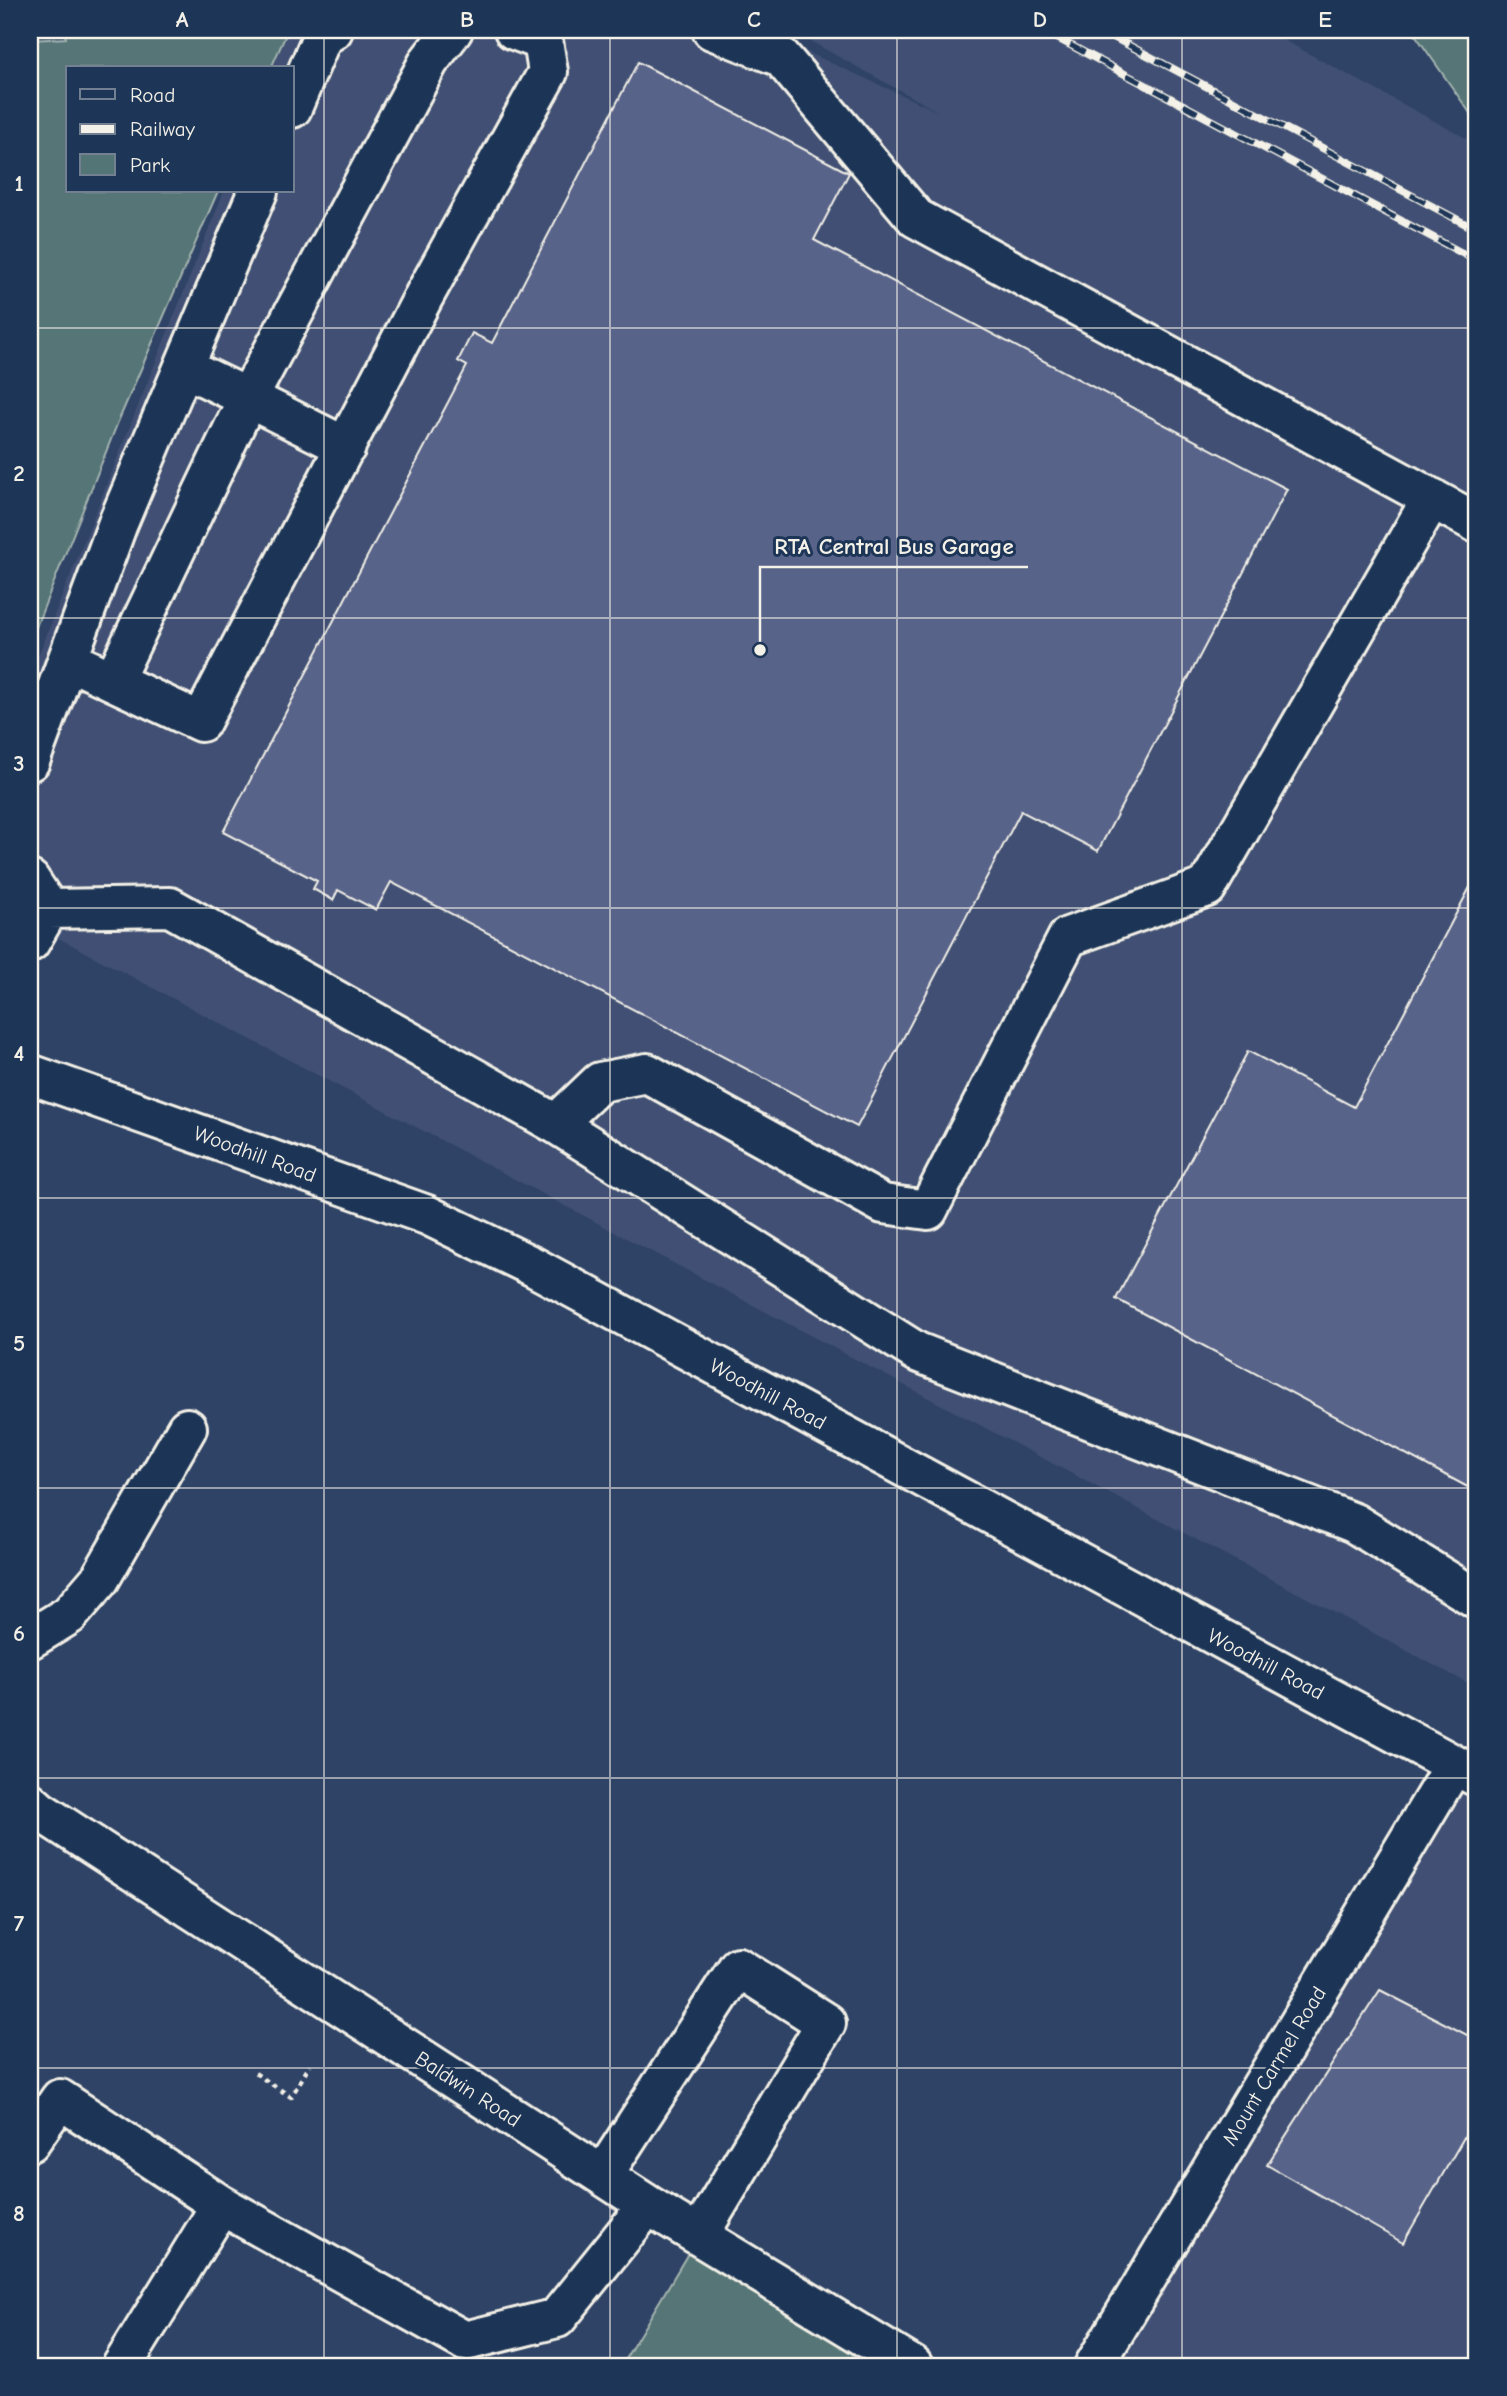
<svg xmlns="http://www.w3.org/2000/svg" width="1507" height="2396" viewBox="0 0 1507 2396" font-family="'Comic Neue',sans-serif">
  <style>
    .built { fill: #3f5073 }
    .green { fill: #547576; stroke: #a4b3af; stroke-width: 2 }
    .building { fill: #58638a; stroke: #f4f1e8; stroke-width: 2 }
    .lines { fill: none; stroke-linecap: round; stroke-linejoin: round }
    .minor-casing { stroke: #f4f1e8; stroke-width: 44 }
    .path { stroke: #f4f1e8; stroke-width: 4.5; stroke-dasharray: 5 5; stroke-linecap: butt }
    .minor { stroke: #1d3557; stroke-width: 38 }
    .rail-casing { stroke: #f4f1e8; stroke-width: 8 }
    .rail { stroke: #1d3557; stroke-width: 5; stroke-dasharray: 16; stroke-linecap: butt }
    .grid { fill: none; stroke: #f4f1e8; stroke-width: 2; stroke-opacity: 0.55 }
    .labels { text-anchor: middle; stroke-width: 6; stroke-linejoin: round; paint-order: stroke }
    .street-label { font-size: 21px; fill: #f4f1e8; stroke: #1d3557 }
    .leader { fill: none; stroke: #f4f1e8; stroke-width: 2.5 }
    .callout-dot { fill: #f4f1e8; stroke: #1d3557; stroke-width: 2.5 }
    .callout-label { font-size: 23px; text-anchor: middle; font-weight: bold; fill: #f4f1e8; stroke: #1d3557; stroke-width: 6; stroke-linejoin: round; paint-order: stroke }
    .neatline { fill: none; stroke: #f4f1e8; stroke-width: 2.5 }
    .grid-label { font-size: 23px; text-anchor: middle; font-weight: bold; fill: #f4f1e8 }
  </style>
  <rect width="100%" height="100%" fill="#2f4366"/>
  <filter id="ink" filterUnits="userSpaceOnUse"><feTurbulence type="fractalNoise" baseFrequency=".0143" numOctaves="2"/><feDisplacementMap in="SourceGraphic" scale="14" xChannelSelector="R" yChannelSelector="G"/><feConvolveMatrix kernelMatrix="1 2 1 2 8 2 1 2 1" color-interpolation-filters="sRGB"/></filter>
  <g filter="url(#ink)">
    <!-- built -->
    <path class="built" d="M288 30H759L939 112 790 30H1265L1477 144V1688L30 923V676L224 191H292V68H272Z
      M1454 1765 1477 1777V2366H1094Z"/>
    <!-- green -->
    <path class="green" d="M63 30H288L271 68H68V191H218L118 422 30 642V40L66 38Z
      M1412 30H1477V124V123Z
      M699 2235 913 2366H621Z"/>
    <!-- building -->
    <path class="building" d="M638 62 849 173 814 240 1287 489 1098 851 1021 811 857 1127 391 882 376 910 338 890 333 900 313 889 317 881 223 832 467 366 458 361 472 333 492 343Z
      M1477 874V1492L1116 1299 1248 1051 1354 1107Z
      M1380 1990 1477 2040V2115L1403 2243 1267 2165Z"/>
    <g class="lines">
      <defs>
        <path id="minor" d="M712 30 781 57 916 218 1477 523
          M292 108 322 37 333 30
          M184 367 248 398 429 61 453 30
          M68 660 201 722 424 296 548 72 543 41 514 30
          M113 681 248 398 346 447
          M30 761 118 523 258 191
          M30 880 49 909
          M49 909 170 907 556 1124 917 1352 1354 1523 1477 1599
          M30 942 49 909
          M30 1074 427 1215 534 1267 1477 1777
          M556 1124 600 1082 647 1073 883 1204 928 1210 1068 937 1207 887 1432 498
          M30 1639 69 1615 100 1579 187 1428
          M30 1802 40 1811 648 2205 913 2366
          M30 2142 60 2099 221 2205 465 2341 557 2318 648 2205
          M603 2175 738 1967 826 2023 699 2235
          M122 2366 221 2205
          M1094 2366 1454 1765"/>
      </defs>
      <!-- minor casing -->
      <use href="#minor" class="minor-casing"/>
      <!-- path -->
      <path class="path" d="M255 2073 291 2097 310 2065
        M194 2366H195"/>
      <!-- minor -->
      <use href="#minor" class="minor"/>
      <defs>
        <path id="rail" d="M1042 30 1477 261
          M1100 30 1477 230"/>
      </defs>
      <!-- rail casing -->
      <use href="#rail" class="rail-casing"/>
      <!-- rail -->
      <use href="#rail" class="rail"/>
    </g>
  </g>
  <!-- grid -->
  <path class="grid" d="M324 30V2366M610 30V2366M897 30V2366M1182 30V2366M30 328H1477M30 618H1477M30 908H1477M30 1198H1477M30 1488H1477M30 1778H1477M30 2068H1477"/>
  <g class="labels">
    <!-- street labels -->
    <g class="street-label">
      <text transform="translate(255 1154) rotate(20)" y="7">Woodhill Road</text>
      <text transform="translate(768 1394) rotate(28)" y="7">Woodhill Road</text>
      <text transform="translate(1266 1664) rotate(28)" y="7">Woodhill Road</text>
      <text transform="translate(1274 2066) rotate(-59)" y="7">Mount Carmel Road</text>
      <text transform="translate(468 2089) rotate(33)" y="7">Baldwin Road</text>
    </g>
  </g>
  <!-- callouts -->
  <path class="leader" d="M760 650L760 567H1028"/>
  <circle class="callout-dot" cx="760" cy="650" r="7"/>
  <g class="callout-label">
    <text x="894" y="554">RTA Central Bus Garage</text>
  </g>
  <!-- margin -->
  <rect width="1507" height="2396" fill="none" stroke="#1d3557" stroke-width="77"/>
  <!-- legend -->
  <rect x="66" y="66" width="228" height="126" fill="#1d3557" stroke="#738091" stroke-width="2"/>
  <rect x="80" y="89" width="35" height="10" fill="#1d3557" stroke="#738091" stroke-width="2"/>
  <text x="130" y="102" font-size="21" fill="#f4f1e8">Road</text>
  <rect x="80" y="124" width="35" height="10" fill="#f4f1e8" stroke="#738091" stroke-width="2"/>
  <text x="130" y="136" font-size="21" fill="#f4f1e8">Railway</text>
  <rect x="80" y="154" width="35" height="21" fill="#547576" stroke="#738091" stroke-width="2"/>
  <text x="130" y="172" font-size="21" fill="#f4f1e8">Park</text>
  <rect x="38" y="38" width="1430" height="2320" class="neatline"/>
  <g class="grid-label">
    <text x="182" y="27">A</text>
    <text x="467" y="27">B</text>
    <text x="754" y="27">C</text>
    <text x="1040" y="27">D</text>
    <text x="1325" y="27">E</text>
    <text x="19" y="191">1</text>
    <text x="19" y="481">2</text>
    <text x="19" y="771">3</text>
    <text x="19" y="1061">4</text>
    <text x="19" y="1351">5</text>
    <text x="19" y="1641">6</text>
    <text x="19" y="1931">7</text>
    <text x="19" y="2221">8</text>
  </g>
</svg>
